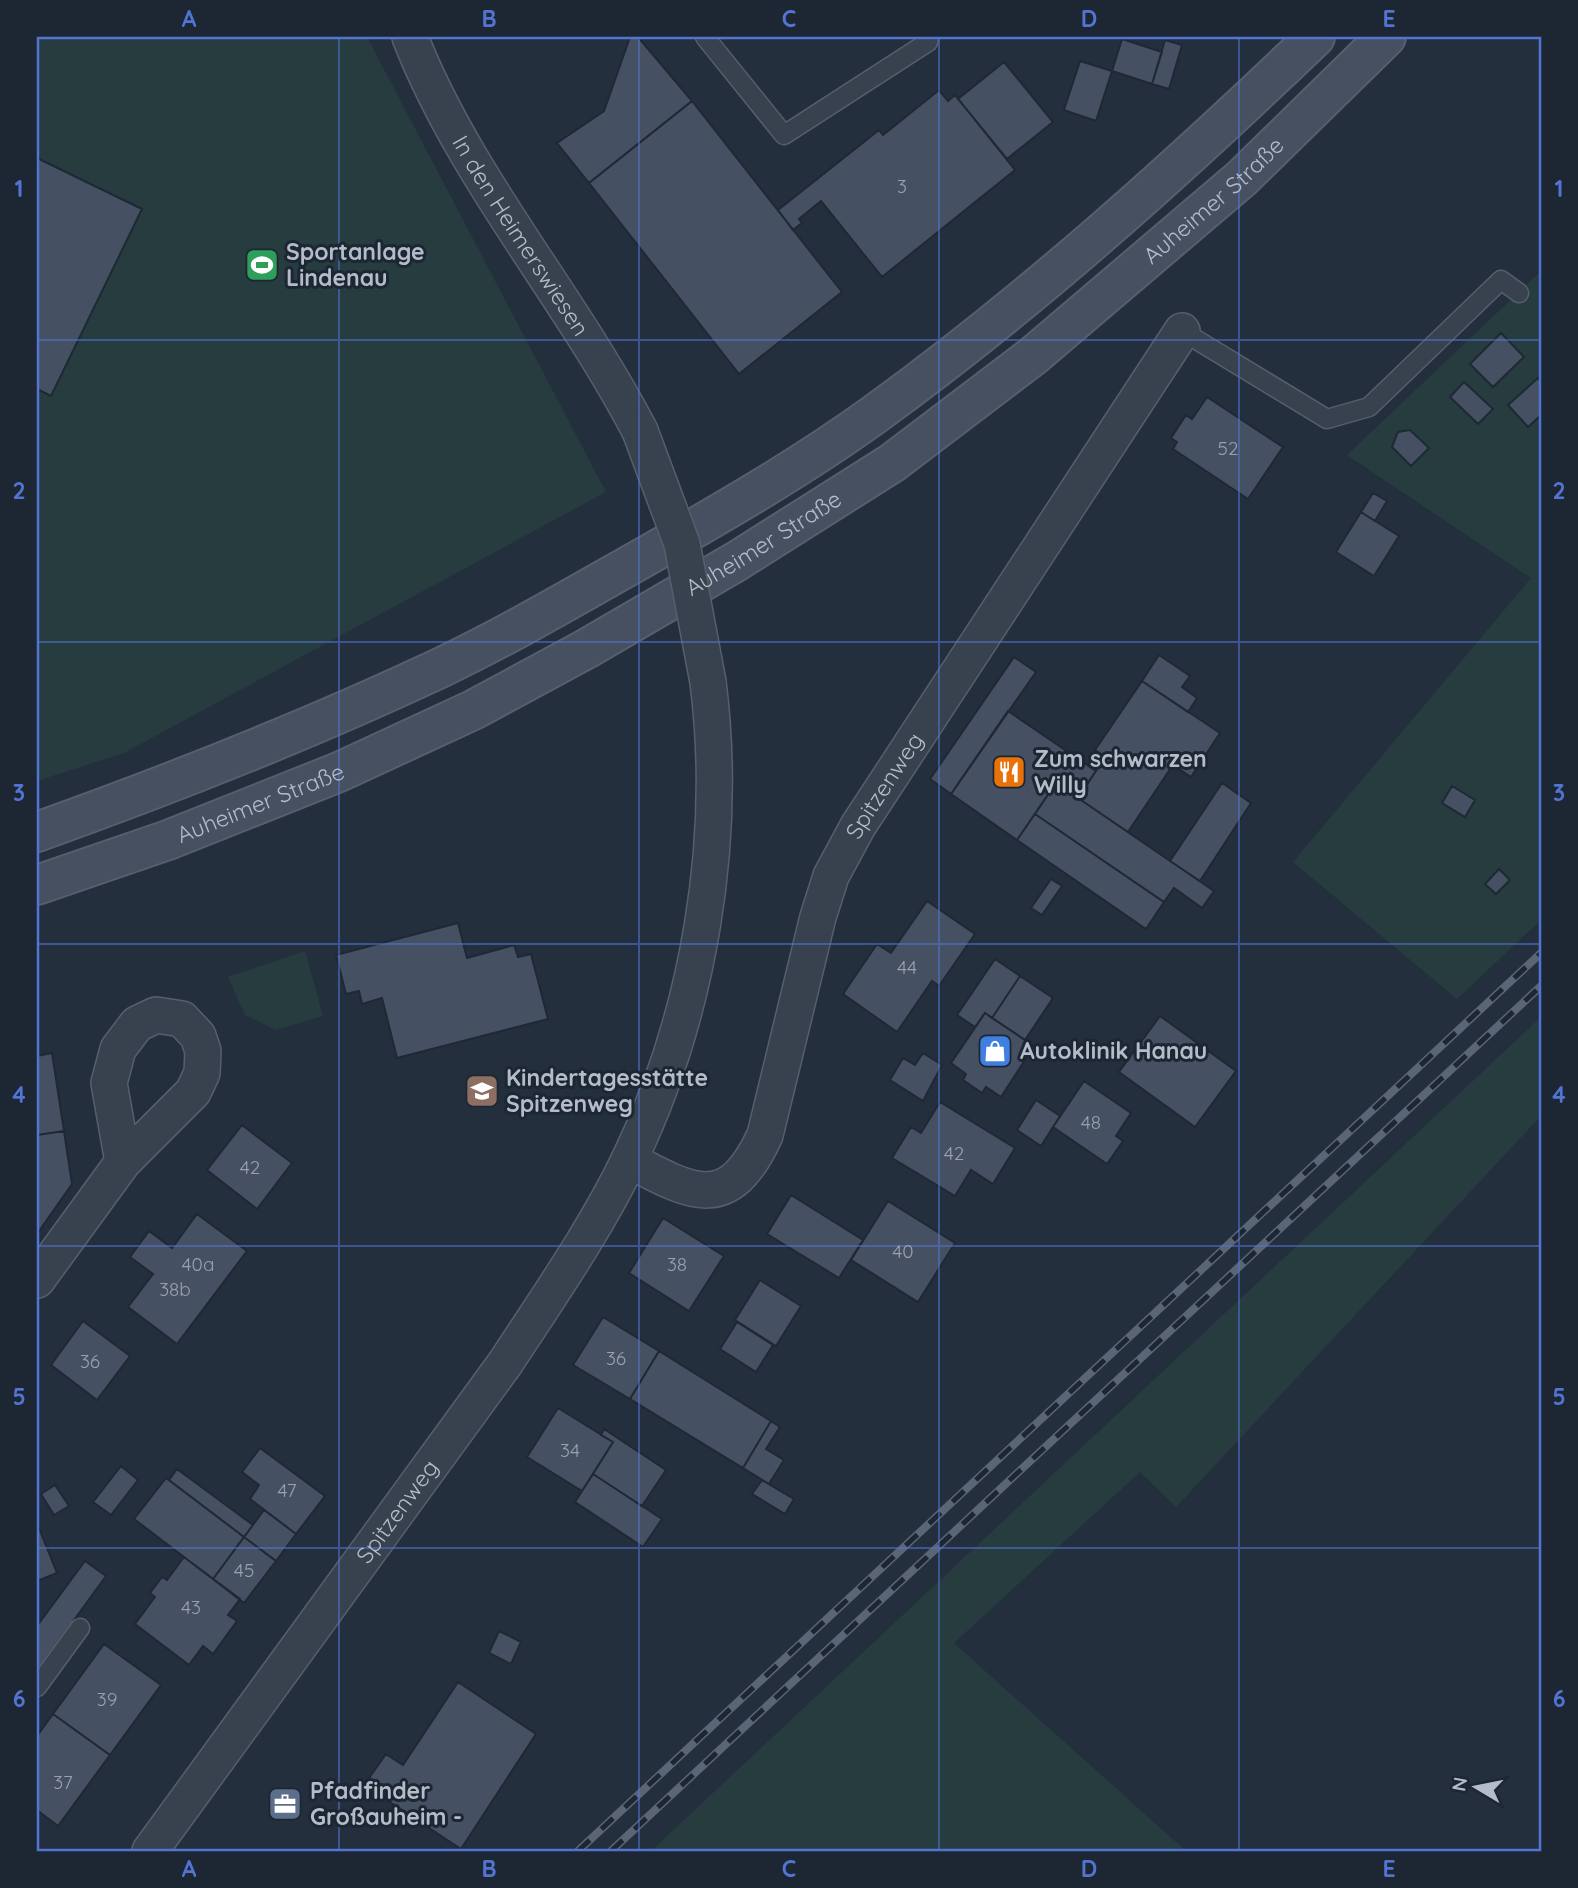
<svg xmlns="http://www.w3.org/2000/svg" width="1578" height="1888" viewBox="0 0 1578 1888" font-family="Quicksand,sans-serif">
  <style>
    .green { fill: #263c3f }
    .building { fill: #455162; stroke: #1f2835; stroke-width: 2 }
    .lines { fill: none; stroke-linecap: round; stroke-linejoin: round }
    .service-casing { stroke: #565f6c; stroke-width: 21 }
    .minor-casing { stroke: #565f6c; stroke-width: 38 }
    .secondary-casing { stroke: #565f6c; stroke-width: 42 }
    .service { stroke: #38414e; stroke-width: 18 }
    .minor { stroke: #38414e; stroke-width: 35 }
    .secondary { stroke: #465061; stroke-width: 38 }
    .rail-casing { stroke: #5a6575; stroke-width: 8 }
    .rail { stroke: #1d2633; stroke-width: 5; stroke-dasharray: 16; stroke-linecap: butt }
    .minor-bridge-casing { stroke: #565f6c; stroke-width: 38; stroke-linecap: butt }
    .minor-bridge { stroke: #38414e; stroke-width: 35 }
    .grid { fill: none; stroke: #5274d3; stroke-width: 2; stroke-opacity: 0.55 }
    .labels { text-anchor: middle; stroke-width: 6; stroke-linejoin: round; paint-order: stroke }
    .number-label { font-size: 19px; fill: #98a1af }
    .street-label { font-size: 23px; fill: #b4bcc9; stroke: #1d2633 }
    .poi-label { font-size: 23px; font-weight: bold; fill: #b4bcc9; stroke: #1d2633; text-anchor: start }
    .neatline { fill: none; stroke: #5274d3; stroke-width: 2.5 }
    .grid-label { font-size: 23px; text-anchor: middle; font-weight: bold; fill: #5274d3 }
  </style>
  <rect width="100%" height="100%" fill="#242f3e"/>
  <!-- green -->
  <path class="green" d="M37 37H367L606 492 124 753 37 781Z
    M1541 271V920L1457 999 1293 862 1531 578 1347 455Z
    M305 951 323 1016 276 1030 245 1015 228 977Z
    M1541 1017V1116L1176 1507 1140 1472 954 1643 1186 1851H651Z"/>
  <!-- building -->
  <path class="building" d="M630 37H638L692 101 589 183 557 143 604 111Z
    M1122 39 1162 52 1152 84 1112 71Z
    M1165 40 1182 45 1169 89 1152 84Z
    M1080 61 1112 71 1096 121 1064 110Z
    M1004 62 1053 122 1007 159 958 99Z
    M939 90 948 101 955 95 1015 170 882 277 821 201 799 219 802 223 793 230 778 210 879 130 883 135Z
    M692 101 842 292 739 374 589 183Z
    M37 158 142 209 51 396 37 389Z
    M1501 333 1524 357 1493 387 1470 364Z
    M1538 378 1541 382V415L1528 427 1508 405Z
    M1464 382 1493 409 1478 424 1450 397Z
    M1207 397 1283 447 1248 499 1173 449 1177 442 1171 438 1186 415 1192 419Z
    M1410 430 1429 448 1411 466 1392 447 1398 432Z
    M1373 493 1387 501 1375 521 1361 512Z
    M1361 512 1399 536 1374 576 1336 552Z
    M1159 655 1190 676 1182 687 1197 698 1188 712 1142 681Z
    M1014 657 1036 672 951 794 930 779Z
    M1142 681 1220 733 1191 777 1173 765 1128 832 1078 798 1105 757 1095 750Z
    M1008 711 1096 771 1078 798 1056 783 1017 840 951 794Z
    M1056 783 1214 891 1202 908 1174 888 1164 902 1035 814Z
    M1222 783 1251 803 1200 881 1170 861Z
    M1452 786 1475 800 1465 817 1442 803Z
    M1035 814 1164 902 1146 929 1017 840Z
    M1499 869 1510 880 1496 894 1485 884Z
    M1051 879 1062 886 1042 915 1031 908Z
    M927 901 975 934 939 986 932 981 897 1032 843 994 877 944 891 953Z
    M458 923 467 958 514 945 518 957 531 954 548 1019 397 1058 382 998 362 1004 359 991 346 994 336 955Z
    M995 959 1020 976 992 1018 985 1013 975 1027 957 1015Z
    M1020 976 1053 998 1025 1040 992 1018Z
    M985 1013 1034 1046 1001 1097 986 1087 982 1093 963 1080 966 1074 951 1063Z
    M1160 1016 1236 1071 1195 1127 1119 1072Z
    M52 1053 64 1131 37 1135V1056Z
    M923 1053 942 1065 923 1101 890 1080 903 1058 915 1065Z
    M1084 1081 1131 1113 1116 1136 1123 1141 1107 1164 1053 1127Z
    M1036 1100 1060 1116 1041 1146 1017 1130Z
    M940 1102 1015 1148 993 1184 971 1170 955 1196 892 1158 911 1127 921 1133Z
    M242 1125 292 1163 257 1209 207 1170Z
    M64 1131 72 1184 37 1234V1135Z
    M791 1195 863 1240 839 1278 767 1234Z
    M888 1201 955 1243 918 1302 851 1260Z
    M197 1214 247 1251 177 1344 128 1307 153 1274 130 1257 149 1231 172 1248Z
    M663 1218 724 1256 689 1311 629 1273Z
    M760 1280 801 1306 776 1346 735 1320Z
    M603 1317 659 1351 630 1399 573 1365Z
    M83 1321 130 1356 97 1400 51 1365Z
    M737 1322 773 1345 756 1372 720 1349Z
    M659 1351 771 1421 743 1468 630 1399Z
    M558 1408 613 1442 582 1491 527 1457Z
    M771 1421 780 1427 766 1449 784 1460 769 1484 743 1468Z
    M604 1429 666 1470 642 1506 593 1474 613 1442 601 1435Z
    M260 1448 325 1496 296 1534 250 1499 259 1485 242 1472Z
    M121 1466 138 1480 111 1515 93 1502Z
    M177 1469 253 1525 244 1537 169 1480Z
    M593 1474 662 1519 643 1547 575 1502Z
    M166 1478 244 1537 213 1579 134 1519Z
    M762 1480 794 1499 785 1514 752 1494Z
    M55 1485 69 1506 54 1515 41 1494Z
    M264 1510 296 1534 276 1561 244 1537Z
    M37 1523 57 1573 37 1581Z
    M244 1537 276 1561 244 1603 213 1579Z
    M184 1557 240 1599 228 1615 237 1621 213 1654 203 1646 189 1665 135 1624 155 1597 150 1593 162 1577 167 1580Z
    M85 1561 106 1576 37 1671V1626Z
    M499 1631 521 1642 511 1664 489 1653Z
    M104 1644 161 1685 110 1755 53 1714Z
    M458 1682 536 1734 461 1849 364 1785 386 1754 403 1765Z
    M53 1714 110 1755 58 1826 37 1810V1736Z"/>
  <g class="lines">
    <defs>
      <path id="service" d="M705 37 784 135 928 42 929 37
        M1182 331 1327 419 1369 407 1501 280 1519 293
        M37 1687 80 1628"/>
      <g id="minor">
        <path id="s1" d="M410 37C464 176 571 298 640 431"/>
        <path id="s2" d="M629 1160C693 1194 729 1214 765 1135L818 917 831 876 858 826 1182 331"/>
        <path d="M37 1280 123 1162 193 1092 202 1073 203 1051 198 1036 182 1019 156 1015 137 1024 118 1049 109 1083 123 1162"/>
        <path id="s3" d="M150 1851 506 1362C549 1296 596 1229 630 1158 699 1014 728 840 708 682"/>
      </g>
      <g id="secondary">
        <path d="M37 832C174 783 308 730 440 668 511 634 579 594 648 555 725 511 803 466 875 414 1032 300 1175 171 1315 37"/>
        <path id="s4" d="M37 885 168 840 339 772 473 710 586 649 737 561 892 463 1033 356 1242 178 1386 37"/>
      </g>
    </defs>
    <!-- service casing -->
    <use href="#service" class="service-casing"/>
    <!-- minor casing -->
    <use href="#minor" class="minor-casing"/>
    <!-- secondary casing -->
    <use href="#secondary" class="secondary-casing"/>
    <!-- service -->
    <use href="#service" class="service"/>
    <!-- minor -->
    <use href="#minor" class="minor"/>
    <!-- secondary -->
    <use href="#secondary" class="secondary"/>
    <defs>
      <path id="rail" d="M578 1851 1541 953
        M611 1851 1541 986"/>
    </defs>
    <!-- rail casing -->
    <use href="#rail" class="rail-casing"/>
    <!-- rail -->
    <use href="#rail" class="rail"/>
    <defs>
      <path id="minor-bridge" d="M640 431 682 544 708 682"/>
    </defs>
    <!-- minor-bridge casing -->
    <use href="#minor-bridge" class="minor-bridge-casing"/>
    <!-- minor-bridge -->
    <use href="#minor-bridge" class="minor-bridge"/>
  </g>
  <!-- grid -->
  <path class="grid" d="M339 37V1851M639 37V1851M939 37V1851M1239 37V1851M37 340H1541M37 642H1541M37 944H1541M37 1246H1541M37 1548H1541"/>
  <!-- icons -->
  <defs>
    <symbol id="stadium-square" viewBox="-11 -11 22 22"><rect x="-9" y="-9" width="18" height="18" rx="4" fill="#2e9e5b" stroke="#1d2633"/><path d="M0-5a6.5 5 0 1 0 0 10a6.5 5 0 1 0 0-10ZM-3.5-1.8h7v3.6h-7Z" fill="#fff"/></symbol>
    <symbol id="restaurant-square" viewBox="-11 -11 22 22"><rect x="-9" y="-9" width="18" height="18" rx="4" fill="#e8710a" stroke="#1d2633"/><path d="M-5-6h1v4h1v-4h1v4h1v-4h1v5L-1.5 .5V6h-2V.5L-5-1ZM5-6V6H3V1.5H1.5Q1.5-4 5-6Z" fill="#fff"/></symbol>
    <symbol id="shop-square" viewBox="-11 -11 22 22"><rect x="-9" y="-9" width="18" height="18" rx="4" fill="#3f7fe0" stroke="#1d2633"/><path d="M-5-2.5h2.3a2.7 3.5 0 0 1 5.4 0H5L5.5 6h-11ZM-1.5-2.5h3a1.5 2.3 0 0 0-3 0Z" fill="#fff"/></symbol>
    <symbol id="school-square" viewBox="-11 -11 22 22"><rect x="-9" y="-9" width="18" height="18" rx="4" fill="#8d6e63" stroke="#1d2633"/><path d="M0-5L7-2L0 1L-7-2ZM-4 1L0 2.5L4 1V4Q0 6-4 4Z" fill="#fff"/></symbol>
    <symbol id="office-square" viewBox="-11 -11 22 22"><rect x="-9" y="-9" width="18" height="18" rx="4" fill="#5c6f8a" stroke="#1d2633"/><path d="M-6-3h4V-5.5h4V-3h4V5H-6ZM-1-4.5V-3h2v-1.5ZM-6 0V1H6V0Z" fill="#fff"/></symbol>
  </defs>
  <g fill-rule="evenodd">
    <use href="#stadium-square" x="243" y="246" width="38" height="38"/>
    <use href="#restaurant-square" x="990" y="753" width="38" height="38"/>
    <use href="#shop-square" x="976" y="1032" width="38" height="38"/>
    <use href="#school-square" x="463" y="1072" width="38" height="38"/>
    <use href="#office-square" x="266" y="1785" width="38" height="38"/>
  </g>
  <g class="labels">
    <!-- number labels -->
    <g class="number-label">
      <text x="902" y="193">3</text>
      <text x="1228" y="455">52</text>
      <text x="907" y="974">44</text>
      <text x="1091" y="1129">48</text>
      <text x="954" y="1160">42</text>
      <text x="250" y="1174">42</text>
      <text x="903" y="1258">40</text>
      <text x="198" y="1271">40a</text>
      <text x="677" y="1271">38</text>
      <text x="175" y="1296">38b</text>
      <text x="616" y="1365">36</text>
      <text x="90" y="1368">36</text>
      <text x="570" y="1457">34</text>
      <text x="287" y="1497">47</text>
      <text x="244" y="1577">45</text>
      <text x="191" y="1614">43</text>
      <text x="107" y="1706">39</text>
      <text x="63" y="1789">37</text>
    </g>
    <!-- street labels -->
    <g class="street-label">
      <text dy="8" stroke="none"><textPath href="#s4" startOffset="1372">Auheimer Straße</textPath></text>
      <text dy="8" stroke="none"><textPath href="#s1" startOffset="228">In den Heimerswiesen</textPath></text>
      <text dy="8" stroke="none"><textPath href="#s4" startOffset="805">Auheimer Straße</textPath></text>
      <text dy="8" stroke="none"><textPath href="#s2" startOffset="541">Spitzenweg</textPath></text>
      <text dy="8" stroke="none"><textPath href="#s4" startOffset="238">Auheimer Straße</textPath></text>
      <text dy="8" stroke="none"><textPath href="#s3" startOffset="420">Spitzenweg</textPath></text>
    </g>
    <!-- poi labels -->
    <g class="poi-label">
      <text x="286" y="260">Sportanlage<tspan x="286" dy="26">Lindenau</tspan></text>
      <text x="1034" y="767">Zum schwarzen<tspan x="1034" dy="26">Willy</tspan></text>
      <text x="1020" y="1059">Autoklinik Hanau</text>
      <text x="506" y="1086">Kindertagesstätte<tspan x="506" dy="26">Spitzenweg</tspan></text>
      <text x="310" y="1799">Pfadfinder<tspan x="310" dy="26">Großauheim -</tspan></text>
    </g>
  </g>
  <!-- border -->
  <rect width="1578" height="1888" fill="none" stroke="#1d2633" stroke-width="77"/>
  <!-- north arrow -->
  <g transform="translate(1476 1787) rotate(280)" stroke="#1d2633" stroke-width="5" paint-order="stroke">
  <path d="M0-5L12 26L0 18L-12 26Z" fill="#b4bcc9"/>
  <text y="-10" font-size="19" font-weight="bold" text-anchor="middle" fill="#b4bcc9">N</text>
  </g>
  <rect x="38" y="38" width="1502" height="1812" class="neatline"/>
  <g class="grid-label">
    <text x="189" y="27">A</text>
    <text x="489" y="27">B</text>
    <text x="789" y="27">C</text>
    <text x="1089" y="27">D</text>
    <text x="1389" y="27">E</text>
    <text x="19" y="197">1</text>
    <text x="1559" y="197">1</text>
    <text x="19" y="499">2</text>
    <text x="1559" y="499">2</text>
    <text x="19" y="801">3</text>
    <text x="1559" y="801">3</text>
    <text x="19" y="1103">4</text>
    <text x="1559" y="1103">4</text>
    <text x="19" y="1405">5</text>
    <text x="1559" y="1405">5</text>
    <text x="19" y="1707">6</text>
    <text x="1559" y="1707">6</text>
    <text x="189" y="1877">A</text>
    <text x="489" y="1877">B</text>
    <text x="789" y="1877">C</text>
    <text x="1089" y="1877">D</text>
    <text x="1389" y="1877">E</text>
  </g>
</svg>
